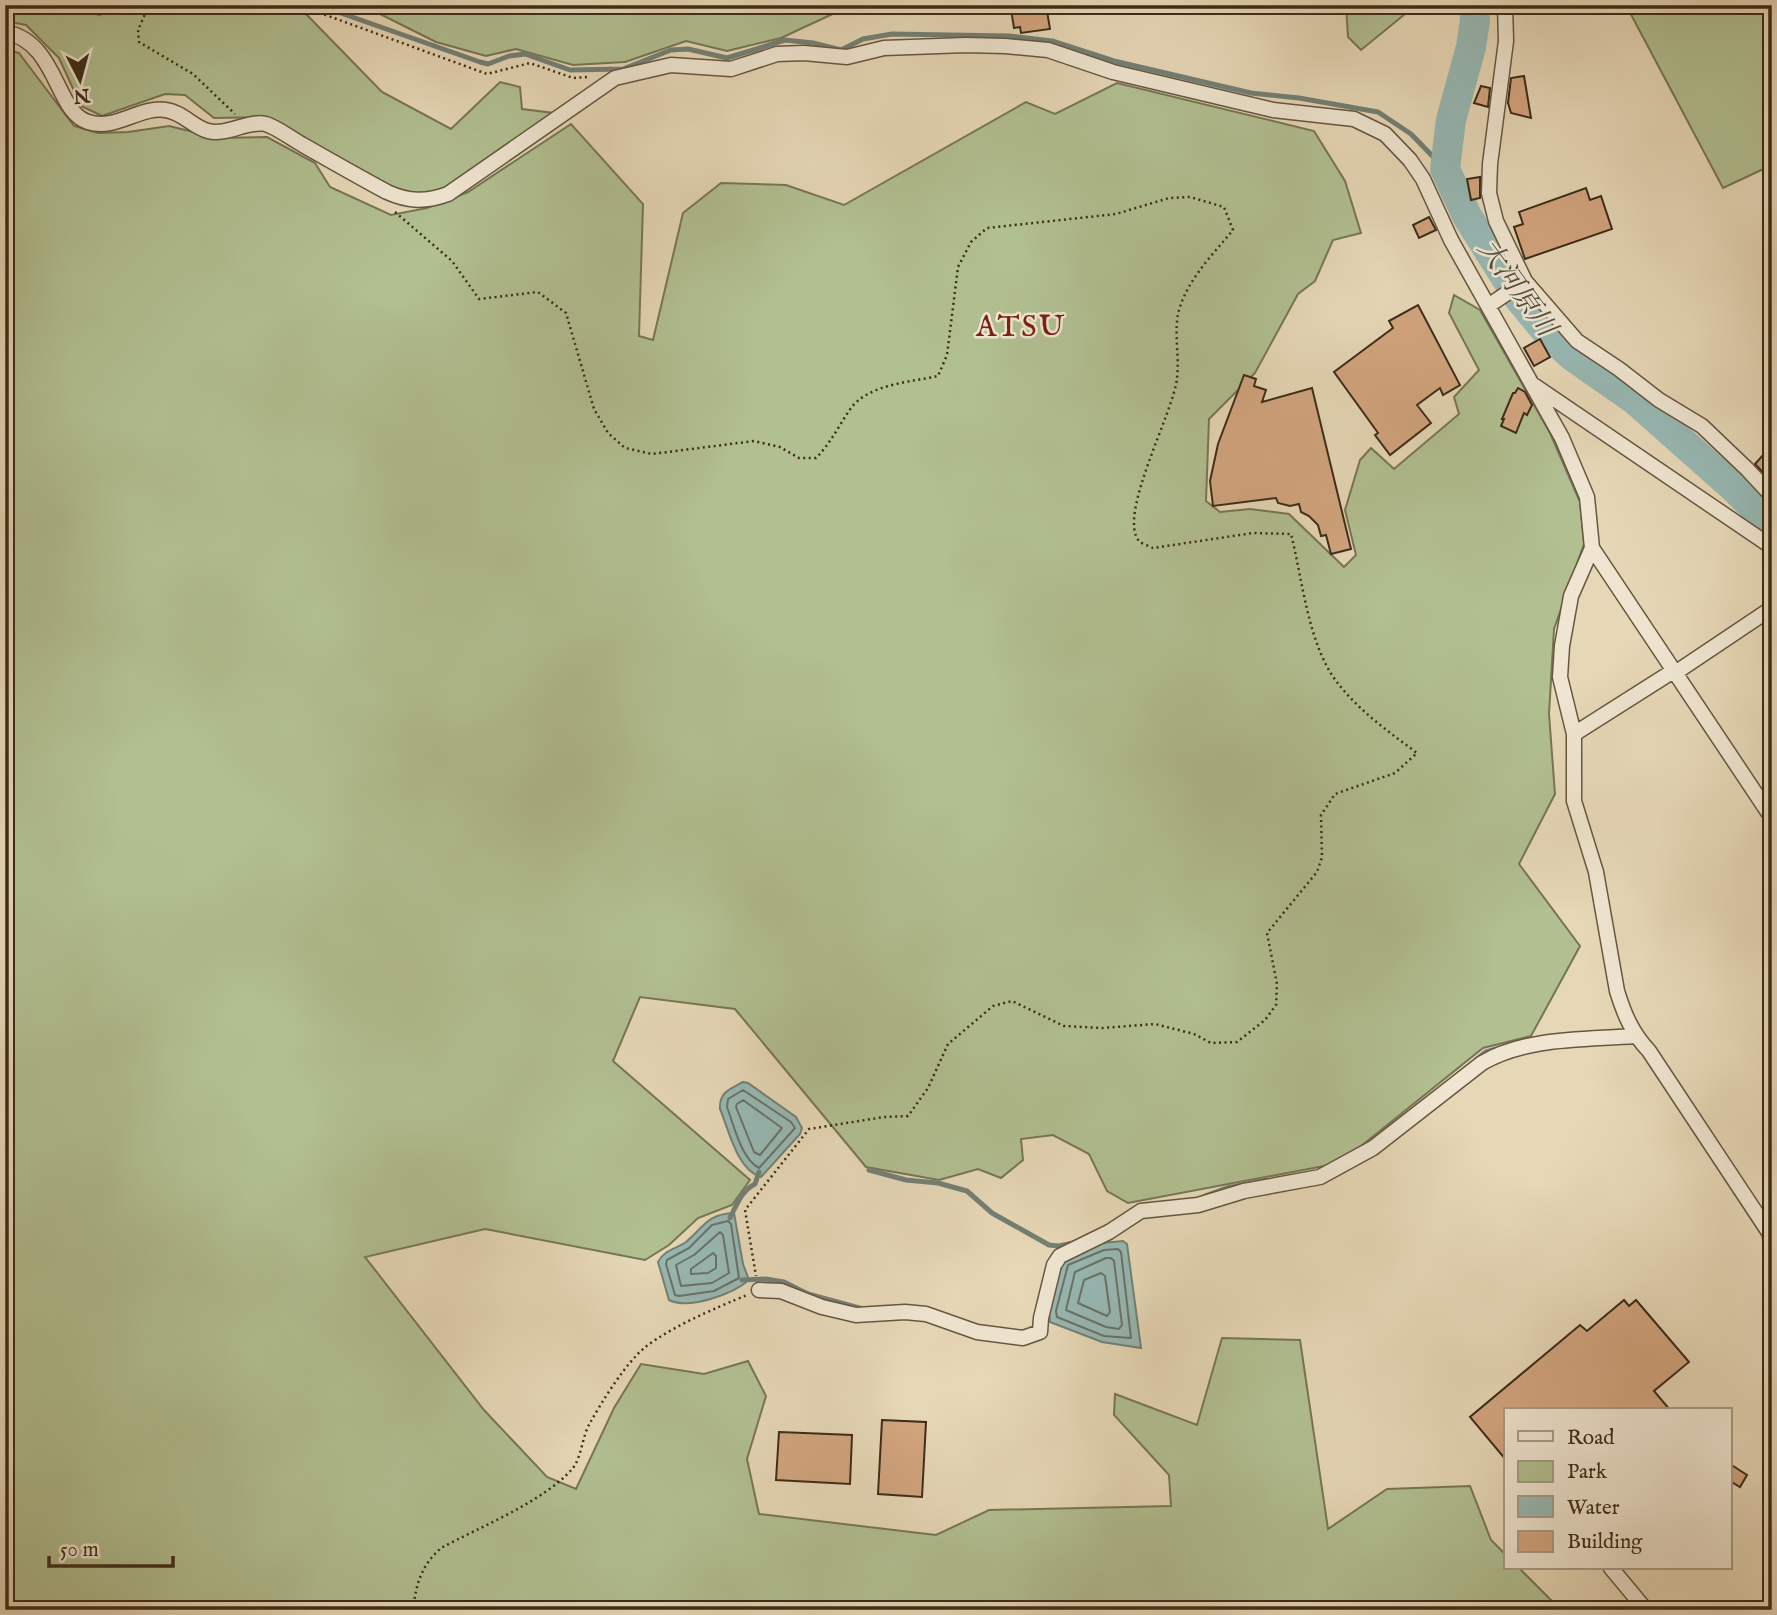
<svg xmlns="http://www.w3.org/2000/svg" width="1777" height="1615" viewBox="0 0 1777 1615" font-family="'IM FELL English','Noto Serif JP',serif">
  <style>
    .green { fill: #b1bf91; stroke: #767654; stroke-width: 2 }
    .water { fill: #97b8b3; stroke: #738075; stroke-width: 2 }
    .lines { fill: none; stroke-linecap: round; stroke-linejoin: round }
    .shore { stroke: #6a7266; stroke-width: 2 }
    .stream { stroke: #738075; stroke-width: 5 }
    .river { stroke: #97b8b3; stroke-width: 30 }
    .building { fill: #d2a57f; stroke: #3c2c18; stroke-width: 2 }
    .street-casing { stroke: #665740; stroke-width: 17 }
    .path { stroke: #3c2c18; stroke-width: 2.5; stroke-dasharray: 2 3.5; stroke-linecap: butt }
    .street { stroke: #efe5d0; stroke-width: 14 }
    .labels { text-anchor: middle; stroke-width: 5; stroke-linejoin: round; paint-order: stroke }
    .water-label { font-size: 28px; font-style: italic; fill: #534f3f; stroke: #efe5d0 }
    .quarter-label { font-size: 30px; letter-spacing: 2px; fill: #7a1f14; stroke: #efe5d0 }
  </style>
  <rect width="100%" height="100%" fill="#e6d7b6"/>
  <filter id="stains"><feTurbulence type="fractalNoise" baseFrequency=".00286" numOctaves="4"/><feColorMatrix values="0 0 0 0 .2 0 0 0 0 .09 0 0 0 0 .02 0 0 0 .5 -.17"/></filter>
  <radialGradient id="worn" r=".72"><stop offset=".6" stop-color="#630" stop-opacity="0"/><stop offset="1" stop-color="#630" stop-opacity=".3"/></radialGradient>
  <!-- green -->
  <path class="green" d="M5 5H56L100 15 106 5H274L305 13 382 92 451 129 500 82 520 87 522 109 554 113 445 190 420 194 400 191 265 117 214 118 185 95 165 94 102 116 81 106 59 58 26 25 5 21Z
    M362 5H852L781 38 727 51 686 41 625 62 573 65 516 49 486 56 436 42Z
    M1346 5H1416L1361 50 1348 37Z
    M1626 5H1772V165L1723 188Z
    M5 49 19 53 74 126 98 133 128 132 169 126 218 138 267 137 315 163 330 187 391 215 427 208 468 192 571 124 643 204 639 336 653 340 683 213 721 183 786 185 844 205 1026 102 1055 114 1117 83 1314 131 1345 181 1361 233 1333 240 1315 281 1298 294 1255 373 1209 419 1206 501 1220 512 1250 509 1289 514 1344 567 1356 555 1345 510 1360 460 1371 448 1394 469 1459 414 1454 397 1479 370 1449 313 1454 295 1480 310 1550 433 1580 502 1584 544 1554 629 1549 714 1555 794 1519 864 1580 946 1531 1036 1483 1048 1340 1163 1128 1203 1107 1191 1089 1154 1053 1135 1021 1139 1023 1160 1001 1178 978 1169 939 1180 866 1167 735 1009 640 997 613 1061 750 1180 732 1205 698 1218 669 1245 645 1260 485 1229 365 1257 484 1410 547 1477 576 1489 614 1408 641 1364 704 1374 748 1361 766 1396 747 1459 759 1514 936 1535 989 1510 1171 1506 1169 1475 1114 1415 1115 1394 1197 1425 1222 1338 1300 1340 1328 1529 1387 1489 1470 1486 1491 1540 1506 1555V1568H1519L1561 1610H5Z"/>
  <!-- water -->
  <path class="water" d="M743 1082 748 1083 796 1117 802 1128 800 1134 761 1177C737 1170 729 1130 720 1109 719 1092 730 1089 743 1082Z
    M734 1213 743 1264 749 1280C733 1294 689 1310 669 1300L658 1262C664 1250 676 1249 686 1242 704 1227 707 1214 734 1213Z
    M1123 1241 1127 1244 1141 1348 1102 1342 1050 1322 1049 1310 1063 1259 1102 1243Z"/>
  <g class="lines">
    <!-- shore -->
    <path class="shore" d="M743 1090 791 1122 795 1128 759 1168C741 1159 734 1125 727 1107L728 1099Z
      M743 1100 782 1128 760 1155 754 1152 736 1107 737 1104Z
      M728 1221 731 1224 739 1278 714 1291 679 1296 675 1295 666 1264 667 1260 689 1248 712 1225Z
      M720 1232 723 1235 729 1273 712 1283 681 1286 676 1265 694 1255Z
      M1118 1249 1121 1252 1131 1338 1104 1336 1057 1317 1056 1311 1068 1265 1104 1250Z
      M713 1253 716 1256V1268L708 1273 691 1274V1269Z
      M1106 1258H1111L1114 1261 1122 1325 1119 1329 1106 1327 1066 1310 1075 1272Z
      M1101 1273 1105 1276 1110 1312 1107 1316 1078 1303 1084 1280Z"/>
    <!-- stream -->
    <path class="stream" d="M90 5H106
      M327 5 338 12 480 62 488 64 509 56 525 54 570 70 623 69 671 50 688 49 727 58 785 40 813 43 841 50 863 39 892 34 1009 36 1052 41 1114 61 1251 93 1299 98 1378 112 1411 134 1445 169
      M1477 1059 1486 1052 1510 1045
      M869 1170 906 1180 938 1183 967 1191 992 1213 1049 1245 1059 1246 1073 1243
      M1205 1196 1227 1188 1267 1180
      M730 1218C736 1206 742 1190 755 1184L759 1172
      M1764 1238 1772 1249
      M742 1280 766 1279 784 1282 808 1294 863 1309"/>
    <!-- river -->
    <path class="river" d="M1474 5 1475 20 1471 47 1451 120 1445 169 1467 216 1518 297 1550 336 1572 356 1635 400 1732 486 1772 525"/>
  </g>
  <!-- building -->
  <path class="building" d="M1020 5H1046L1050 29 1021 33 1020 27 1014 28 1011 9 1020 8Z
    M1524 76 1531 118 1511 113 1508 103 1511 78Z
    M1481 86 1490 88 1488 107 1474 103Z
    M1480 177V198L1471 200 1467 179Z
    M1586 188 1590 200 1601 196 1612 229 1525 259 1514 227 1523 224 1519 212Z
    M1429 217 1436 230 1419 238 1413 225Z
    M1418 305 1460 385 1443 395 1440 388 1417 405 1431 423 1390 455 1375 435 1378 433 1334 372 1393 328 1389 321Z
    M1540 339 1550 357 1534 366 1524 348Z
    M1244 375 1256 379 1254 386 1266 390 1262 402 1312 388 1351 549 1331 554 1326 535 1321 536 1318 525 1309 516 1301 512 1299 504 1290 506 1278 503 1276 498 1213 506 1210 481 1218 444Z
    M1518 388 1525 392 1532 405 1527 415 1524 413 1516 433 1501 426 1504 419H1502L1513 393H1515Z
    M1772 445V482L1755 464Z
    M1624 1300 1629 1306 1636 1300 1689 1362 1654 1391 1670 1410H1506V1460L1470 1417 1580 1325 1587 1331Z
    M882 1420 926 1422 922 1497 878 1494Z
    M779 1432 852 1435 850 1484 776 1480Z
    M1730 1464 1747 1475 1740 1487 1730 1481Z"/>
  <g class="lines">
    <defs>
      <path id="street" d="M1505 5 1506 41 1490 164 1489 193 1496 221 1525 281 1577 341 1619 369 1659 400 1702 426 1747 469 1772 496
        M5 32C58 42 55 112 88 122 116 131 139 106 166 110 182 112 193 127 208 131 227 136 247 120 266 124 278 128 292 139 303 145 331 161 359 177 387 192 409 202 426 202 448 194L615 78 671 65 731 69 777 54 804 53 847 57 884 48 966 45 1005 46 1048 50 1113 72 1273 110 1354 119 1385 134 1410 160 1423 179 1451 240 1562 438 1587 497 1592 548 1571 596 1562 646 1560 677 1574 734V801L1596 872 1617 991C1624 1014 1632 1033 1649 1051L1772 1237
        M1488 306 1525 281
        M1535 386 1772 547
        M1592 548 1772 818
        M1574 734 1667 675 1675 673 1772 608
        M759 1290 781 1291 822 1307 856 1315 905 1312 926 1314 977 1332 1023 1338 1040 1332 1041 1318 1054 1265 1060 1256 1109 1232 1141 1211 1198 1205 1244 1191 1320 1177 1373 1148 1482 1063C1527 1037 1584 1040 1635 1036
        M1611 1568 1646 1610"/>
    </defs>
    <!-- street casing -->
    <use href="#street" class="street-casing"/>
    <!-- path -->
    <path class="path" d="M149 5 138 30 139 42 193 74 235 114
      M311 5 323 14 487 74 530 63 573 78 587 77
      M395 212 452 261 479 299 538 292 566 313 594 409 608 433 625 448 652 454 754 441 780 447 799 458H816C831 443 839 425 851 408 869 384 911 382 938 376L947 355 958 267 971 242 987 228 1116 214 1169 198 1190 197 1224 207 1233 230C1214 253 1191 276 1181 304 1172 326 1180 354 1177 378 1174 412 1117 515 1139 541 1142 544 1149 546 1153 548L1253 533 1291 534C1303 581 1308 648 1340 686 1362 713 1389 732 1417 753L1395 773 1335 794 1321 815 1322 857 1317 872 1267 933 1277 984 1276 1005 1265 1020 1237 1042 1211 1043 1194 1034 1155 1024 1102 1028 1064 1026 1012 1001 993 1006 948 1044 928 1088 908 1116 884 1117 809 1129 745 1210 756 1276
      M413 1610C416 1584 421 1566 441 1548 480 1527 545 1501 573 1468 582 1456 582 1436 590 1423 601 1403 620 1373 635 1357 655 1333 718 1307 747 1295"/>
    <!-- street -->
    <use href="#street" class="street"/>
  </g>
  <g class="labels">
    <!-- water labels -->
    <g class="water-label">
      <text transform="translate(1518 287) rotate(54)" y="10">大河原川</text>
    </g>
    <!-- quarter labels -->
    <g class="quarter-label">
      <text x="1021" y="336">ATSU</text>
    </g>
  </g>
  <!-- margin -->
  <rect width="1777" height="1615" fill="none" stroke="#e6d7b6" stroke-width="28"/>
  <rect x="7" y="7" width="1763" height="1601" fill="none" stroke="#3c2c18" stroke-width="3.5"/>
  <rect x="14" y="14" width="1749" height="1587" fill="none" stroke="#3c2c18" stroke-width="2"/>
  <!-- legend -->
  <rect x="1504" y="1408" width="228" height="161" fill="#efe5d0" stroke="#a79b86" stroke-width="2"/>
  <rect x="1518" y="1431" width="35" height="10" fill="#efe5d0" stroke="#a79b86" stroke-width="2"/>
  <text x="1567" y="1444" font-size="21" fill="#3c2c18">Road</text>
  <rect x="1518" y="1461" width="35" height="21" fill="#b1bf91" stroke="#a79b86" stroke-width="2"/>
  <text x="1567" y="1478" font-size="21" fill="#3c2c18">Park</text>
  <rect x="1518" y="1496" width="35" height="21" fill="#97b8b3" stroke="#a79b86" stroke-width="2"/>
  <text x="1567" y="1514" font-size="21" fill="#3c2c18">Water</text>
  <rect x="1518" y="1531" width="35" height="21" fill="#d2a57f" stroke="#a79b86" stroke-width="2"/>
  <text x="1567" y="1548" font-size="21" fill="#3c2c18">Building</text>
  <!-- north arrow -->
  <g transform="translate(80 80) rotate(174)" stroke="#efe5d0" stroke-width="5" paint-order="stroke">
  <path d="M0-5L12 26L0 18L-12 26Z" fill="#3c2c18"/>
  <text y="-10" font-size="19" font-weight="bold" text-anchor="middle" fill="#3c2c18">N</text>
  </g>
  <!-- scale -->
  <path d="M49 1556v10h124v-10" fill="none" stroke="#3c2c18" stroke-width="3.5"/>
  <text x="60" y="1556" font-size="21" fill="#3c2c18" stroke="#efe5d0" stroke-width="5" paint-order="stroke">50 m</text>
  <rect width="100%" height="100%" filter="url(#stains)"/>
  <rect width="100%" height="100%" fill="url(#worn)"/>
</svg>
